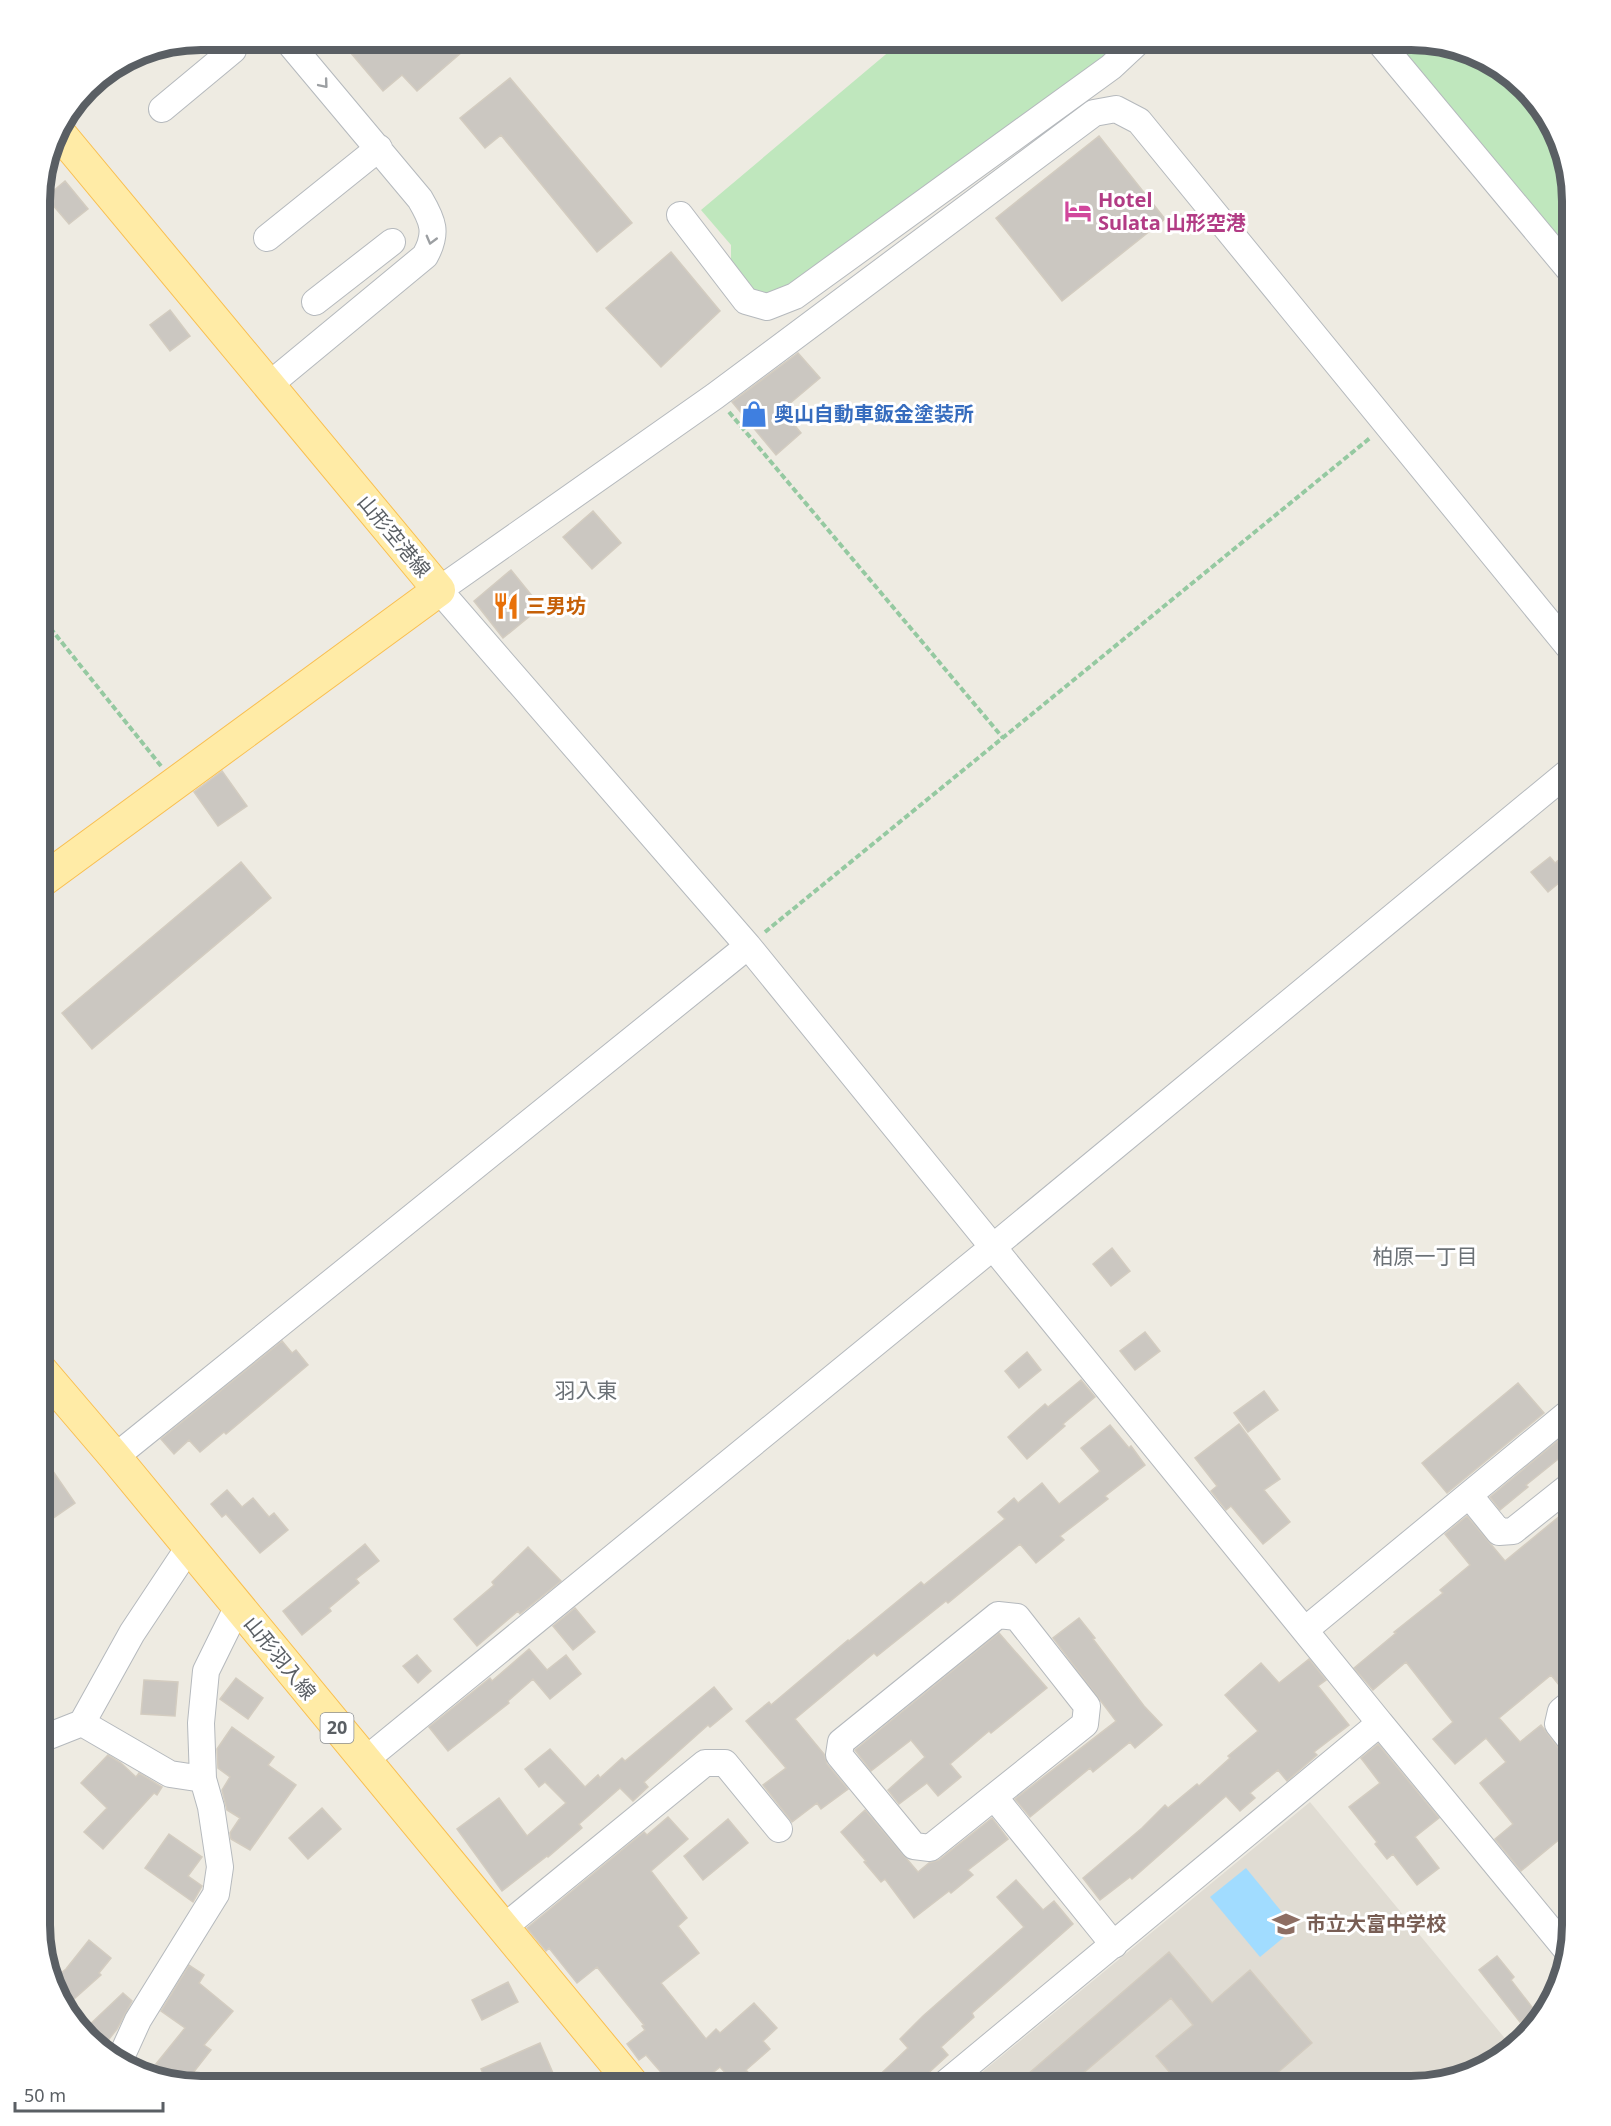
<svg xmlns="http://www.w3.org/2000/svg" width="1611" height="2126" viewBox="0 0 1611 2126" font-family="'Noto Sans','Noto Sans JP',sans-serif">
  <style>
    .education { fill: #e0dcd3 }
    .green { fill: #bfe7bd }
    .water { fill: #a1dcff }
    .building { fill: #cbc7c1; stroke: #d3ccc0; stroke-width: 1.5 }
    .lines { fill: none; stroke-linecap: round; stroke-linejoin: round }
    .minor-casing { stroke: #b5b9bd; stroke-width: 28 }
    .major-casing { stroke: #f9bf50; stroke-width: 34 }
    .path { stroke: #95c9a1; stroke-width: 4; stroke-dasharray: 6 3; stroke-linecap: butt }
    .minor { stroke: #fff; stroke-width: 26 }
    .major { stroke: #ffeba6; stroke-width: 32 }
    .oneway { stroke: #9c9fa2 }
    .labels { text-anchor: middle; stroke-width: 6; stroke-linejoin: round; paint-order: stroke }
    .shield { fill: #fff; stroke: #8c8f92; stroke-width: 1.5 }
    .shield-label { font-size: 18px; font-weight: bold; fill: #5a5f64 }
    .hotel-label { font-size: 20px; font-weight: bold; fill: #b23c85; stroke: #fff; text-anchor: start }
    .shop-label { font-size: 20px; font-weight: bold; fill: #366cbe; stroke: #fff; text-anchor: start }
    .street-label { font-size: 20px; fill: #5a5f64; stroke: #fff }
    .food-label { font-size: 20px; font-weight: bold; fill: #c56008; stroke: #fff; text-anchor: start }
    .education-label { font-size: 20px; font-weight: bold; fill: #785e54; stroke: #fff; text-anchor: start }
    .neighbourhood-label { font-size: 21px; fill: #6b7176; stroke: #fff }
    .rim { fill: none; stroke: #5a5f64; stroke-width: 8 }
  </style>
  <rect width="100%" height="100%" fill="#eeebe2"/>
  <!-- education -->
  <path class="education" d="M1310 1802 1512 2047 1500 2060 1411 2087H964Z"/>
  <!-- green -->
  <path class="green" d="M904 39H1131L788 287 770 293 756 292 731 265V245L701 210Z
    M1393 39H1421L1491 60 1545 111 1572 201V257Z"/>
  <!-- water -->
  <path class="water" d="M1246 1868 1295 1928 1260 1957 1210 1897Z"/>
  <!-- building -->
  <path class="building" d="M339 39H477L417 91 402 75 383 91Z
    M510 78 632 223 597 252 501 135 485 148 460 118Z
    M1099 136 1165 219 1062 301 996 218Z
    M65 181 88 209 69 224 46 197Z
    M671 252 720 311 661 367 606 308Z
    M170 310 190 336 170 351 150 325Z
    M798 353 820 378 782 410 801 433 776 455 732 402Z
    M593 511 621 543 592 569 563 537Z
    M511 570 541 607 503 638 474 601Z
    M222 771 247 806 218 826 194 792Z
    M1572 849V872L1548 892 1531 872 1550 857 1555 863Z
    M241 862 271 898 92 1049 62 1013Z
    M1112 1248 1130 1271 1111 1286 1093 1264Z
    M1145 1332 1160 1351 1135 1370 1120 1351Z
    M282 1341 292 1353 296 1350 308 1365 226 1434 224 1432 200 1452 189 1440 174 1454 161 1439Z
    M1027 1352 1041 1370 1019 1388 1005 1371Z
    M1081 1380 1095 1397 1063 1424 1065 1426 1027 1459 1008 1437 1045 1404 1048 1407Z
    M1518 1383 1544 1413 1447 1493 1422 1463Z
    M1264 1391 1278 1410 1248 1432 1234 1413Z
    M1239 1424 1280 1479 1264 1490 1290 1522 1263 1544 1231 1506 1226 1510 1211 1491 1217 1486 1195 1458Z
    M1110 1425 1129 1448 1131 1446 1145 1465 1105 1496 1108 1499 1060 1536 1064 1540 1036 1563 1020 1544 948 1603 946 1601 877 1656 874 1653 795 1719 824 1754 827 1764 848 1789 821 1809 817 1803 792 1822 763 1785 786 1768 746 1721 769 1702 771 1705 848 1640 849 1641 921 1582 924 1585 1005 1519 998 1512 1014 1498 1018 1503 1042 1483 1059 1504 1098 1473 1100 1471 1081 1448Z
    M1572 1429V1448L1526 1485 1528 1487 1500 1510 1490 1497Z
    M39 1451 75 1503 39 1528Z
    M227 1490 242 1507 253 1498 269 1517 274 1513 288 1530 260 1553 226 1514 222 1517 211 1504Z
    M1572 1506V1683L1563 1690 1551 1675 1499 1718 1520 1742 1541 1725 1563 1754 1559 1757 1572 1772V1829L1521 1871 1495 1839 1513 1824 1480 1783 1506 1762 1486 1738 1455 1764 1433 1739 1453 1722 1406 1662 1373 1690 1354 1668 1396 1633 1394 1632 1443 1593 1440 1590 1470 1565 1445 1534 1467 1516 1505 1561Z
    M365 1544 379 1561 356 1579 359 1583 329 1608 331 1611 302 1635 283 1611Z
    M528 1547 561 1581 520 1614 518 1611 477 1646 454 1619 494 1585 492 1582Z
    M575 1608 595 1632 573 1650 553 1626Z
    M1079 1618 1095 1638 1093 1639 1144 1706 1162 1725 1135 1748 1130 1742 1093 1772 1090 1768 1030 1817 1015 1799 1116 1721 1053 1638Z
    M999 1633 1047 1688 991 1733 989 1731 950 1764 961 1777 938 1796 927 1783 899 1804 888 1790 925 1757 911 1740 871 1771 855 1750Z
    M529 1649 547 1670 566 1655 581 1674 550 1699 533 1679 508 1701 509 1703 448 1751 429 1727 490 1678 492 1681Z
    M417 1655 431 1671 418 1683 403 1666Z
    M1309 1659 1326 1680 1318 1686 1349 1725 1314 1752 1317 1755 1287 1781 1278 1770 1250 1793 1255 1798 1240 1811 1226 1796 1132 1879 1130 1877 1100 1900 1083 1878 1142 1828 1165 1805 1168 1808 1197 1784 1199 1786 1230 1758 1228 1756 1258 1731 1225 1695 1261 1663 1279 1683Z
    M236 1678 263 1698 248 1719 220 1699Z
    M144 1680 178 1682 175 1716 141 1714Z
    M714 1687 732 1709 710 1727 708 1725 644 1782 648 1787 633 1801 620 1788 579 1824 582 1828 548 1857 547 1856 502 1891 457 1829 499 1798 527 1836 566 1803 545 1782 539 1787 525 1769 550 1749 585 1787 598 1775 600 1778 622 1758 625 1761Z
    M232 1727 274 1757 268 1765 296 1785 250 1850 231 1839 230 1833 240 1818 227 1810 222 1790 230 1777 218 1768 217 1749Z
    M1378 1744 1439 1818 1415 1837 1439 1868 1417 1885 1393 1854 1387 1859 1375 1844 1377 1842 1349 1807 1380 1783 1361 1758Z
    M108 1755 121 1763 136 1777 139 1773 162 1787 157 1795 154 1793 103 1849 84 1832 107 1808 81 1783Z
    M322 1808 341 1829 308 1859 289 1838Z
    M865 1810 918 1872 929 1863 939 1860 992 1818 1008 1839 968 1870 973 1875 951 1893 949 1891 914 1918 885 1879 881 1882 864 1862 866 1861 841 1832Z
    M668 1817 688 1839 651 1871 687 1918 678 1926 699 1953 661 1983 706 2039 716 2029 720 2033 754 2003 777 2028 763 2041 770 2049 746 2070 761 2087H738L720 2067 704 2080 702 2078 691 2087H674L646 2055 639 2060 627 2044 645 2030 642 2026 644 2025 597 1967 577 1983 549 1948 546 1951 527 1928 644 1832 647 1835Z
    M728 1819 748 1843 703 1880 684 1856Z
    M169 1834 202 1857 188 1876 202 1886 193 1902 145 1868Z
    M1016 1880 1043 1910 1054 1901 1073 1924 972 2013 974 2017 941 2047 948 2055 922 2079 917 2073 903 2087H867L908 2048 900 2039 923 2016 1024 1927 997 1897Z
    M89 1940 111 1958 99 1973 101 1975 64 2008 55 1978 66 1969Z
    M1169 1952 1212 2003 1250 1970 1312 2043 1261 2087H1182L1156 2056 1193 2025 1171 1998 1067 2087H1013Z
    M1497 1956 1514 1977 1511 1980 1535 2011 1520 2022 1479 1970Z
    M189 1965 204 1975 199 1983 233 2011 204 2045 211 2050 185 2083 176 2080 156 2064 185 2028 161 2011Z
    M508 1982 518 2002 482 2020 472 2000Z
    M123 1993 132 2001 117 2029 102 2048 83 2031Z
    M540 2043 559 2087H489L481 2069Z"/>
  <g class="lines">
    <defs>
      <path id="minor" d="M1377 39 1572 273
        M162 109 233 50
        M680 215 746 301 767 307 795 296 1111 67 1141 39
        M267 238 379 148
        M315 302 392 242
        M269 385 425 256C438 233 433 221 420 199L286 39
        M115 1457 748 946
        M1469 1495 1499 1532 1513 1531 1572 1484
        M998 1615 1017 1617 1087 1706 1085 1724 930 1848 914 1846 839 1755 841 1742Z
        M1305 1630 1572 1410
        M82 1723 170 1774 203 1779
        M1380 1723 748 946 439 590 715 396 1094 113 1116 109 1139 121 1572 651
        M39 1740 82 1723 132 1633 189 1547
        M1572 1742 1558 1724 1561 1711 1572 1702
        M364 1761 993 1247 1572 769
        M995 1798 1114 1945
        M503 1928 705 1763H725L779 1829
        M118 2064 138 2020 216 1894 220 1867 211 1807 203 1779 201 1723 206 1671 238 1606
        M941 2087 1380 1723 1566 1949"/>
      <path id="major" d="M39 883 439 590 56 129
        M39 1368 115 1457 635 2087"/>
    </defs>
    <!-- minor casing -->
    <use href="#minor" class="minor-casing"/>
    <!-- major casing -->
    <use href="#major" class="major-casing"/>
    <!-- path -->
    <path class="path" d="M729 412 1003 738
      M39 614 161 766
      M765 932 1370 438"/>
    <!-- minor -->
    <use href="#minor" class="minor"/>
    <!-- major -->
    <use href="#major" class="major"/>
  </g>
  <!-- one-way arrows -->
  <defs><path id="oneway-chevron" d="M-2-3.5L2.5 0L-2 3.5" fill="none" stroke-width="1.6" stroke-linecap="round" stroke-linejoin="round" transform="scale(1.5)"/></defs>
  <g class="oneway">
    <use href="#oneway-chevron" transform="translate(324 84) rotate(50)"/>
    <use href="#oneway-chevron" transform="translate(431 240) rotate(105)"/>
  </g>
  <!-- icons -->
  <defs>
    <symbol id="hotel-bare" viewBox="-9 -9 18 18"><path d="M-6-4.5h1.5V1H6V5H4.5V3h-9V5H-6ZM-4 0a1.8 1.8 0 1 1 3.6 0ZM.5 0V-2.5h3Q6-2.5 6 0Z" fill="#d1479c" stroke="#fff" stroke-width="2.5" paint-order="stroke"/></symbol>
    <symbol id="shop-bare" viewBox="-9 -9 18 18"><path d="M-5-2.5h2.3a2.7 3.5 0 0 1 5.4 0H5L5.5 6h-11ZM-1.5-2.5h3a1.5 2.3 0 0 0-3 0Z" fill="#3f7fe0" stroke="#fff" stroke-width="2.5" paint-order="stroke"/></symbol>
    <symbol id="restaurant-bare" viewBox="-9 -9 18 18"><path d="M-5-6h1v4h1v-4h1v4h1v-4h1v5L-1.5 .5V6h-2V.5L-5-1ZM5-6V6H3V1.5H1.5Q1.5-4 5-6Z" fill="#e8710a" stroke="#fff" stroke-width="2.5" paint-order="stroke"/></symbol>
    <symbol id="school-bare" viewBox="-9 -9 18 18"><path d="M0-5L7-2L0 1L-7-2ZM-4 1L0 2.5L4 1V4Q0 6-4 4Z" fill="#8d6e63" stroke="#fff" stroke-width="2.5" paint-order="stroke"/></symbol>
  </defs>
  <g fill-rule="evenodd">
    <use href="#hotel-bare" x="1059" y="192" width="38" height="38"/>
    <use href="#shop-bare" x="735" y="395" width="38" height="38"/>
    <use href="#restaurant-bare" x="487" y="587" width="38" height="38"/>
    <use href="#school-bare" x="1267" y="1905" width="38" height="38"/>
  </g>
  <g class="labels">
    <!-- shield labels -->
    <rect class="shield" x="320.5" y="1713" width="33" height="30" rx="4.5"/>
    <g class="shield-label">
      <text x="337" y="1734">20</text>
    </g>
    <!-- hotel labels -->
    <g class="hotel-label">
      <text x="1098" y="207">Hotel<tspan x="1098" dy="23">Sulata 山形空港</tspan></text>
    </g>
    <!-- shop labels -->
    <g class="shop-label">
      <text x="774" y="421">奥山自動車鈑金塗装所</text>
    </g>
    <!-- street labels -->
    <g class="street-label">
      <text transform="translate(394 536) rotate(50)" y="7">山形空港線</text>
      <text transform="translate(280 1658) rotate(51)" y="7">山形羽入線</text>
    </g>
    <!-- food labels -->
    <g class="food-label">
      <text x="526" y="613">三男坊</text>
    </g>
    <!-- education labels -->
    <g class="education-label">
      <text x="1306" y="1931">市立大富中学校</text>
    </g>
    <!-- neighbourhood labels -->
    <g class="neighbourhood-label">
      <text x="1425" y="1264">柏原一丁目</text>
      <text x="586" y="1398">羽入東</text>
    </g>
  </g>
  <!-- crop -->
  <path d="M0 0H1611V2126H0ZM201 50H1411A151 151 0 0 1 1562 201V1925A151 151 0 0 1 1411 2076H201A151 151 0 0 1 50 1925V201A151 151 0 0 1 201 50Z" fill="#fff" fill-rule="evenodd"/>
  <path class="rim" d="M201 50H1411A151 151 0 0 1 1562 201V1925A151 151 0 0 1 1411 2076H201A151 151 0 0 1 50 1925V201A151 151 0 0 1 201 50Z"/>
  <!-- scale -->
  <path d="M15 2102v9h148v-9" fill="none" stroke="#5a5f64" stroke-width="3"/>
  <text x="24" y="2102" font-size="18" fill="#5a5f64" stroke="#ffffff" stroke-width="4.5" paint-order="stroke">50 m</text>
</svg>
